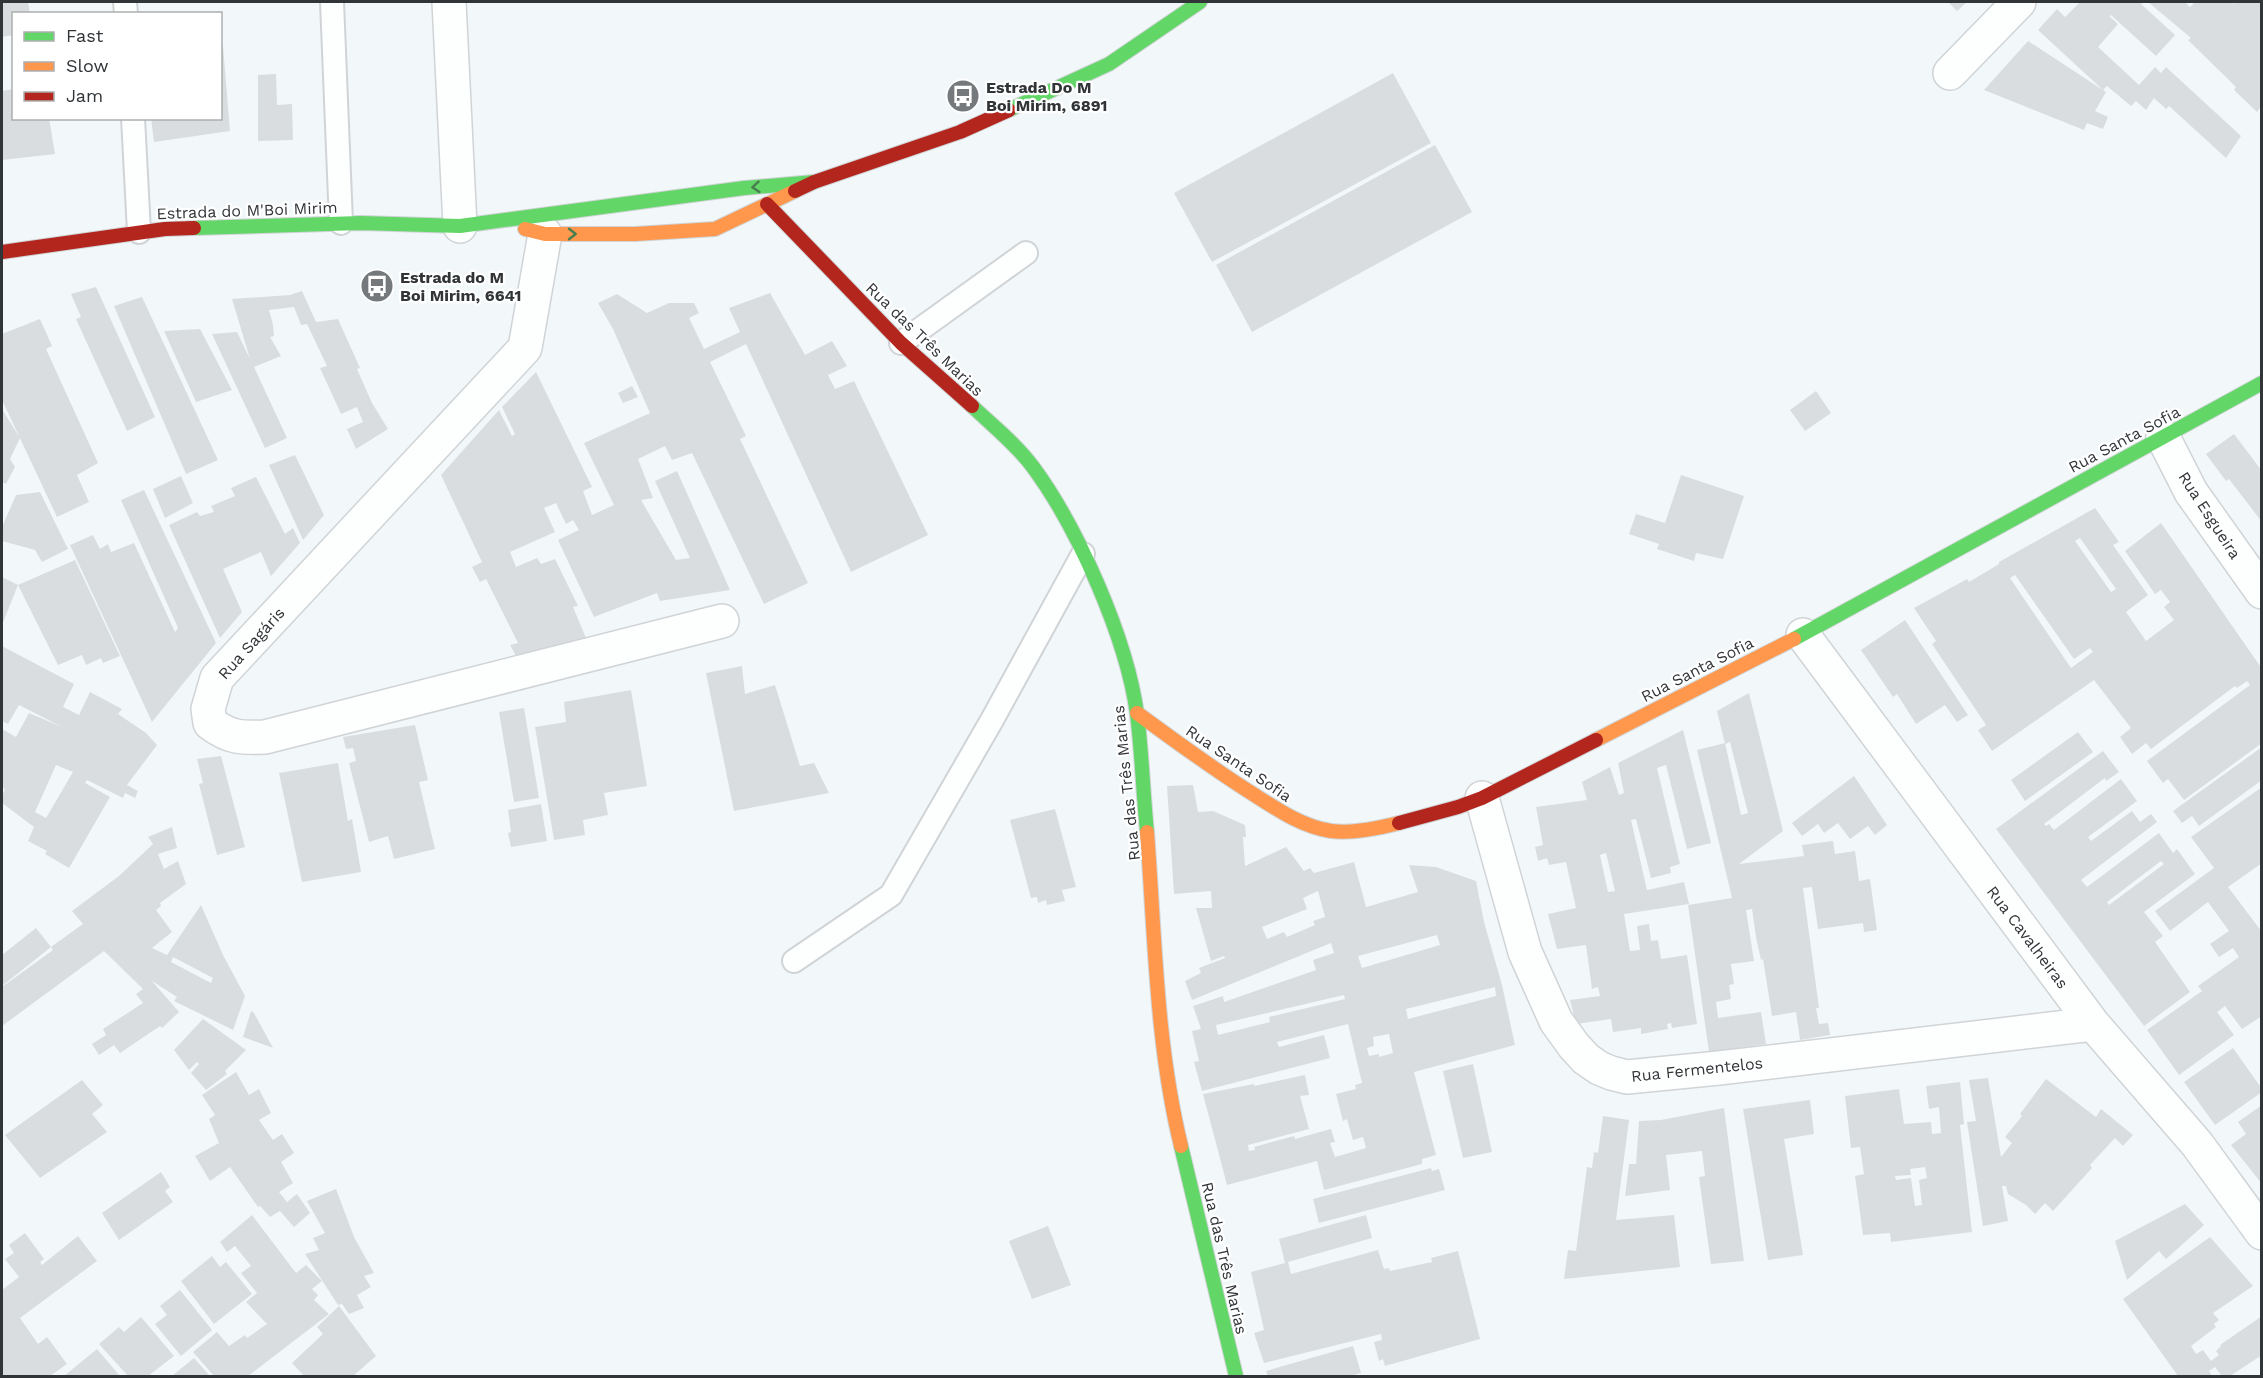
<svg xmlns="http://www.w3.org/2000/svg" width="2263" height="1378" viewBox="0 0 2263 1378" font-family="'Work Sans',sans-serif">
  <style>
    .building { fill: #d9dddf; fill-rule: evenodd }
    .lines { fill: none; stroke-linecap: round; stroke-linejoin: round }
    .lane-casing { stroke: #d0d4d6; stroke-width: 26 }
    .street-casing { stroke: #d0d4d6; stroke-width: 36 }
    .fast-casing { stroke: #d0d4d6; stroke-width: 16 }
    .slow-casing { stroke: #d0d4d6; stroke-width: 16 }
    .jam-casing { stroke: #d0d4d6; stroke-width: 16 }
    .lane { stroke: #fdfefe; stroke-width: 22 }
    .street { stroke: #fdfefe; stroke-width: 33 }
    .fast { stroke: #63d668; stroke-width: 14 }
    .slow { stroke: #ff974d; stroke-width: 14 }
    .jam { stroke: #b3261e; stroke-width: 14 }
    .oneway { stroke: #487d4e }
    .labels { text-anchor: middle; stroke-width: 4.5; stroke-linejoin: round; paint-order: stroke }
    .poi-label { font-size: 16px; font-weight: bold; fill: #313538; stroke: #fff; text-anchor: start }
    .street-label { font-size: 16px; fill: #313538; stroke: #fff }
  </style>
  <rect width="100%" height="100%" fill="#f2f8fa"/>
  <!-- building -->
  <path class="building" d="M2 2H28L30 14H14V35L2 37Z
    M1948 2H1967L1957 11Z
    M2080 2H2144L2141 4 2175 35 2156 56 2111 15 2110 17 2118 24 2098 47 2139 85 2155 67 2161 73 2166 67 2241 136 2226 158 2169 106 2166 109 2154 98 2146 110 2136 101 2131 106 2107 86 2103 90 2038 30 2057 9 2065 17Z
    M2148 2H2185L2190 7 2195 2H2232L2234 4 2236 2H2262V105L2257 112 2234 90 2236 87 2188 40 2191 38Z
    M2028 41 2106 92 2095 111 2108 117 2103 129 2087 123 2084 130 1984 90Z
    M220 46H223L230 131 154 142 151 118H220Z
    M1393 73 1431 143 1212 262 1174 193Z
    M276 74 277 105 292 104 293 140 258 141V75Z
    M14 89V118H49L55 154 2 160V91Z
    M1435 145 1472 212 1252 332 1216 265Z
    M96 287 155 417 127 431 76 319 81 317 71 294Z
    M302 291 316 322 338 319 360 368 357 369 372 403 388 429 356 449 347 429 363 422 357 407 341 414 320 368 327 366 307 324 301 325 294 307 269 310 273 325 274 336 270 337 281 356 254 367 287 438 265 448 212 334 237 332 250 359 232 299 290 295Z
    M770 293 805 355 832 341 847 366 828 375 835 389 854 381 928 535 851 572 746 344 710 362 746 436 740 439 808 583 764 604 692 453 672 460 665 446 638 459 653 498 641 500 676 560 690 558 655 481 677 471 730 590 660 601 657 593 594 617 558 540 579 530 573 520 566 524 556 503 544 508 555 532 510 552 516 567 537 558 541 564 555 559 578 606 573 607 586 638 516 656 510 645 518 643 486 579 480 582 472 567 482 562 441 475 499 410 512 436 515 434 502 407 536 372 592 487 583 491 592 515 614 505 584 443 650 413 613 329 598 303 617 294 647 313 669 303H694L699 313 689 318 704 349 740 332 729 308Z
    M142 297 218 460 186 474 114 306Z
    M40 319 52 346 46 349 98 463 77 475 89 502 57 517 2 400V334Z
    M200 329 232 390 196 402 164 331Z
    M632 386 638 397 623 403 618 393Z
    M1816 391 1831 413 1805 431 1790 410Z
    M2 409 20 438 10 459 15 467 6 484 2 482Z
    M2234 434 2262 471V522L2229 479 2226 481 2206 454Z
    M295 455 324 515 303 540 269 465Z
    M1681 475 1744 496 1723 559 1696 553 1694 561 1657 549 1659 544 1629 534 1636 514 1665 523Z
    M181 476 193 503 165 518 153 489Z
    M256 477 285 534 293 528 300 543 271 576 261 552 223 569 242 612 220 638 169 525 197 512 200 516 214 512 211 506 235 496 231 488Z
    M144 490 216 643 152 722 70 545 93 535 100 549 108 544 111 552 134 543 175 632 178 628 121 500Z
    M40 492 68 549 42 562 35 550 2 541V527L16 495Z
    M2095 508 2119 542 2113 545 2148 595 2126 612 2146 641 2174 620 2164 607 2170 602 2161 590 2155 594 2125 551 2161 523 2262 669V743L2184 800 2168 779 2163 783 2147 761 2250 685 2247 681 2237 688 2235 686 2151 749 2146 743 2132 754 2120 737 2131 728 2094 680 1992 751 1978 730 1986 725 1932 644 1936 641 1914 608 1967 579 1969 582 1999 564V562ZM2080 538 2116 589 2111 592 2075 541ZM2015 575 2074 659 2090 648 2093 652 2071 668 2010 578Z
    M75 560 120 656 103 663 101 658 86 665 82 655 58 665 18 585 2 625V577L18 585Z
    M1905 620 1968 715 1957 722 1945 705 1916 724 1897 694 1893 697 1861 650Z
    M2 646 74 684 63 707 79 715 90 692 122 709 118 714 146 733 157 745 127 785 138 791 135 798 125 793 123 798 87 780 85 783 110 797 69 868 45 854 47 851 28 841 34 827 2 803V796L5 789 2 787V729L16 737 29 713 62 727 19 705 8 724 2 721ZM56 765 73 772 46 818 35 812Z
    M742 666 745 694 775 685 800 766 814 763 829 793 734 811 706 673Z
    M631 690 647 786 604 793 608 815 583 820 585 835 554 840 535 727 566 722 564 702Z
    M1749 693 1783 831 1739 864 1804 856 1802 845 1833 841 1835 854 1855 851 1859 881 1870 879 1877 930 1864 932 1863 923 1818 929 1812 887 1803 888 1819 1008H1816L1819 1024 1828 1023 1830 1035 1800 1040 1796 1012 1772 1016 1763 959 1761 960 1756 937 1752 909 1746 910 1754 961 1731 964 1734 984 1729 985 1731 999 1716 1002 1718 1018 1761 1012 1766 1044 1709 1052 1688 905 1732 898 1697 750 1725 743 1741 815 1748 813 1730 742 1725 744 1717 711Z
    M524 708 539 798 514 802 499 712Z
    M415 725 428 780 419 782 435 849 394 859 388 836 369 842 349 763 356 761 353 748 346 749 343 737Z
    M1683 730 1711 843 1687 849 1666 765 1657 768 1680 864 1670 867 1671 873 1651 878 1636 819 1631 820 1647 890 1684 882 1689 904 1624 914 1630 951 1640 950 1637 926 1649 924 1651 941 1658 940 1661 959 1687 955 1697 1024 1672 1028 1671 1023 1667 1024 1668 1029 1641 1034V1028L1613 1032 1611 1019 1576 1024 1570 1000 1600 996 1598 987 1592 989 1586 945 1557 949 1548 914 1576 908 1566 862 1549 865 1547 858 1538 861 1535 847 1543 845 1536 807 1587 800 1582 782 1610 767 1619 795 1624 793 1618 763ZM1606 853 1615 891 1608 892 1600 855Z
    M2078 732 2093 752 2025 801 2011 780Z
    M2262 747V780L2199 826 2192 816 2182 823 2173 811Z
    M2103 751 2119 772 2106 781 2105 778 2044 824 2046 826 2049 824 2054 830 2121 779 2137 801 2088 837 2091 841 2132 811 2140 822 2151 814 2157 822 2081 880 2087 887 2159 833 2173 853 2177 849 2195 874 2144 912 2163 936 2155 942 2190 992 2144 1026 1996 829ZM2161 861 2164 864 2109 905 2107 902Z
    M221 756 245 847 217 855 199 784 203 783 197 759Z
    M338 763 348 821 352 819 361 872 302 882 279 773Z
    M1854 776 1887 825 1875 835 1868 826 1850 839 1838 823 1824 833 1818 824 1802 836 1792 823Z
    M1193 785 1198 812 1213 811 1245 825 1246 837H1243L1245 866 1286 847 1304 871 1310 868 1314 873 1354 862 1366 907 1418 892 1409 865 1436 867 1476 881 1484 922 1502 985 1515 1045 1414 1072 1436 1155 1422 1159V1164L1324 1190 1317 1161 1227 1185 1203 1094 1254 1084V1086L1305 1075 1309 1095 1300 1096 1309 1129 1248 1145 1249 1151 1255 1150 1254 1147 1294 1136 1295 1139 1331 1129 1335 1142 1330 1143 1335 1157 1366 1148 1363 1137 1353 1140 1347 1119 1343 1121 1336 1094 1356 1089 1355 1085 1362 1083 1348 1024 1277 1042 1279 1047 1324 1035 1330 1058 1202 1091 1194 1062 1199 1061 1192 1031 1201 1029 1193 1006 1223 996 1224 1002 1316 970 1313 960 1334 953 1331 943 1192 1000 1185 981 1201 973 1199 968 1225 958 1224 956 1211 961 1196 908H1212L1211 891 1174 894 1167 786ZM1318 891 1325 917 1313 921 1315 925 1287 937 1284 932 1267 939 1262 927 1307 909 1303 898ZM1437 935 1440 945 1362 968 1358 956ZM1495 987 1496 996 1408 1019 1406 1009ZM1344 995 1345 999 1269 1017 1270 1022 1218 1035 1216 1025ZM1389 1034 1393 1053 1379 1057V1054L1369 1056 1367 1048 1374 1046 1373 1037Z
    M2262 787V863L2228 887 2262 932V1016L2242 1029 2225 1006 2217 1012 2234 1035 2179 1075 2147 1030 2202 991 2198 986 2239 957 2233 948 2219 957 2210 944 2229 931 2208 902 2170 931 2155 911 2214 868 2191 837Z
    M541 804 547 841 511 847 508 833 511 832 508 810Z
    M1055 809 1076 887 1062 890 1065 901 1047 905 1046 900 1038 903 1037 897 1031 898 1010 820Z
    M172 827 177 848 158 854 164 869 178 861 186 884 160 903 161 906 156 910 172 932 152 948 167 955 201 905 223 955 245 996 233 1030 174 1001 177 997 152 981 179 1012 162 1028 160 1026 120 1053 114 1045 99 1055 92 1044 106 1035 103 1029 143 1003 136 994 143 989 104 951 2 1026V987L53 950 51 947 2 986V955L36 928 51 947 83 924 72 911 119 876 153 844 148 837ZM173 957 213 978 211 983 171 962Z
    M251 1011 254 1013 273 1048 243 1037Z
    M203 1019 246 1050 225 1071 227 1074 206 1090 191 1073 199 1064 197 1062 189 1070 174 1050Z
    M2233 1048 2262 1089V1092L2215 1125 2184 1082Z
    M1473 1064 1492 1152 1463 1158 1443 1071Z
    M236 1072 249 1095 259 1089 271 1113 259 1120 273 1140 282 1134 294 1153 281 1162 293 1183 279 1192 287 1202 297 1194 310 1213 294 1227 280 1211 270 1217 260 1206 258 1207 230 1167 210 1181 195 1156 219 1143 209 1119 215 1115 202 1095Z
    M1988 1078 2001 1157 2012 1143 2005 1137 2022 1116 2020 1114 2046 1079 2096 1117 2101 1109 2133 1135 2123 1146 2115 1138 2090 1165 2092 1168 2053 1211 2045 1203 2035 1214 2026 1205 2008 1194 2006 1186H2002L2008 1221 1983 1226 1967 1122 1976 1121 1969 1080Z
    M82 1080 103 1105 92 1114 107 1132 40 1178 5 1135Z
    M1960 1082 1964 1124 1960 1125 1972 1232 1891 1242 1890 1233 1863 1235 1855 1176 1864 1174 1860 1147 1851 1148 1845 1096 1899 1089 1904 1124 1931 1122 1932 1134 1941 1133 1939 1107 1929 1109 1926 1086ZM1925 1167 1927 1178 1919 1180 1922 1205 1915 1206 1911 1178 1896 1180 1895 1176 1911 1175 1910 1169Z
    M1810 1100 1814 1134 1784 1139 1803 1255 1768 1260 1743 1109Z
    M2262 1105V1184L2231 1145 2246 1134 2238 1122Z
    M1724 1108 1744 1261 1711 1264 1699 1177 1705 1176 1702 1151 1666 1155 1670 1190 1625 1196 1629 1164H1636L1639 1121 1661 1120Z
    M1603 1116 1629 1120 1616 1220 1674 1215 1680 1267 1564 1279 1568 1250 1576 1251 1587 1167 1592 1168 1594 1152 1598 1153Z
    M1431 1168 1432 1171 1439 1169 1445 1190 1319 1223 1313 1199Z
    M161 1172 170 1187 165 1191 173 1202 119 1240 102 1213Z
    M336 1189 354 1237 374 1273 364 1276 371 1287 357 1295 364 1308 349 1314 342 1304 338 1305 305 1254 319 1250 313 1238 325 1233 307 1201Z
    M2185 1204 2204 1225 2166 1259 2159 1251 2127 1280 2115 1241Z
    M252 1215 296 1273 306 1265 322 1281 312 1289 318 1295 314 1300 329 1314 248 1376H214L193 1352 217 1332 229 1346 245 1335 247 1338 267 1324 246 1302 257 1293 241 1273 251 1266 235 1246 227 1252 220 1242Z
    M1366 1215 1372 1238 1288 1262 1291 1274 1378 1250 1384 1269 1389 1268 1390 1271 1432 1262 1431 1258 1458 1251 1480 1339 1385 1366 1383 1359 1379 1361 1374 1342 1382 1340 1381 1334 1264 1363 1254 1333 1264 1330 1251 1272 1285 1263 1279 1239Z
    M1048 1226 1071 1285 1032 1299 1009 1241Z
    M25 1233 44 1259 40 1262 42 1265 78 1236 97 1261 20 1318 38 1344 47 1337 67 1364 50 1376H2V1290L19 1277 5 1259 14 1253 9 1245Z
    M2210 1237 2253 1286 2213 1313 2219 1320 2214 1324 2216 1327 2191 1346 2196 1354 2203 1350 2211 1361 2219 1355 2216 1351 2221 1346 2220 1345 2262 1316V1355L2230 1376H2222L2215 1367 2209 1371 2212 1376H2178L2123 1299Z
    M212 1256 220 1267 226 1262 252 1294 214 1324 181 1281Z
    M180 1290 212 1330 181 1356 155 1324 167 1315 160 1306Z
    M339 1306 376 1356 353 1376H304L292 1363 323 1334 317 1327Z
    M141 1317 174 1356 148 1376H128L99 1344 119 1327 124 1332Z
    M1353 1346 1361 1373 1350 1376H1268L1266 1371Z
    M97 1349 120 1376H64Z
    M194 1358 210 1376H172Z"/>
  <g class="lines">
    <defs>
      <path id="lane" d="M125 2 126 14
        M332 2 341 223
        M133 118 139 232
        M901 343 1026 253
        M794 961 891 895 992 720 1083 554"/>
      <path id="street" d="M449 2 460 226
        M1950 73 2019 2
        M545 234 525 348 217 678 208 709 210 723C230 738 241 738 265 737L722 621
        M2163 437 2191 492 2262 592
        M1803 635 2093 1024 2197 1144 2262 1233
        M1482 798 1525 952 1556 1021 1574 1046 1586 1059 1599 1068 1611 1073 1627 1077 1719 1068 2093 1024"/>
      <path id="fast" d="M1009 110 1109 64 1200 2
        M194 228 361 223 460 226 744 188 814 182
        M972 406C993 426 1016 444 1033 467 1078 528 1127 639 1137 714 1142 753 1143 793 1147 832
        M1794 639 2262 383
        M1181 1146 1236 1376"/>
      <path id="slow" d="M525 229 545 234H635L715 229 795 191
        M1137 713C1175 741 1213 769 1253 794 1278 810 1303 827 1331 831 1352 834 1379 828 1399 823
        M1596 740 1794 639
        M1147 832C1155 937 1156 1044 1181 1146"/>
      <path id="jam" d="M795 191 814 182 960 132 1009 110
        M767 204 901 343 972 406
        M2 252 165 229 194 228
        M1399 823 1458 807 1482 798 1596 740"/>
    </defs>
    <!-- lane casing -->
    <use href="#lane" class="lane-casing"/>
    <!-- street casing -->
    <use href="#street" class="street-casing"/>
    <!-- fast casing -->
    <use href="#fast" class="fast-casing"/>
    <!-- slow casing -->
    <use href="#slow" class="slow-casing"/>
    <!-- jam casing -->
    <use href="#jam" class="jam-casing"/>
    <!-- lane -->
    <use href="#lane" class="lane"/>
    <!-- street -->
    <use href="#street" class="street"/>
    <!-- fast -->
    <use href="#fast" class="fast"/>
    <!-- slow -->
    <use href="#slow" class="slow"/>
    <!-- jam -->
    <use href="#jam" class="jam"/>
  </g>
  <!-- one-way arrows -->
  <defs><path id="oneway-chevron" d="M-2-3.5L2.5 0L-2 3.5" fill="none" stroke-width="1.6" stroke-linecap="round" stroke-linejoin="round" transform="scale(1.5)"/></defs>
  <g class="oneway">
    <use href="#oneway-chevron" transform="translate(756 187) rotate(175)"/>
    <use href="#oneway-chevron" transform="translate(572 234)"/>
  </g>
  <!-- icons -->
  <defs>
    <symbol id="bus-disc" viewBox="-11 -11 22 22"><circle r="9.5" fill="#75797c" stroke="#fff"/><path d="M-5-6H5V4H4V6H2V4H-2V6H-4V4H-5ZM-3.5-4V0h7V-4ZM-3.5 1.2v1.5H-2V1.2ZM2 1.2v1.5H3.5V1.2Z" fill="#fff"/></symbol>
  </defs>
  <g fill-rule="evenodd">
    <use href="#bus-disc" x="944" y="77" width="38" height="38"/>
    <use href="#bus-disc" x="358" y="267" width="38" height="38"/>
  </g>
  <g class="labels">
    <!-- poi labels -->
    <g class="poi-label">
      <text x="986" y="93">Estrada Do M<tspan x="986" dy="18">Boi Mirim, 6891</tspan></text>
      <text x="400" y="283">Estrada do M<tspan x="400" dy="18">Boi Mirim, 6641</tspan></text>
    </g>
    <!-- street labels -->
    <g class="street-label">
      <text transform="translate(247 210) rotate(-2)" y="6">Estrada do M'Boi Mirim</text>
      <text transform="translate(925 339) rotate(44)" y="6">Rua das Três Marias</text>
      <text transform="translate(2124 439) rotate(-28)" y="6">Rua Santa Sofia</text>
      <text transform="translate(2210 515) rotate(57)" y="6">Rua Esgueira</text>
      <text transform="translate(251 643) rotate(-48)" y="6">Rua Sagáris</text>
      <text transform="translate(1697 669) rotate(-27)" y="6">Rua Santa Sofia</text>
      <text transform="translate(1239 763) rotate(34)" y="6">Rua Santa Sofia</text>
      <text transform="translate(1126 783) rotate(-96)" y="6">Rua das Três Marias</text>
      <text transform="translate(2028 937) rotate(53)" y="6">Rua Cavalheiras</text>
      <text transform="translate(1697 1069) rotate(-6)" y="6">Rua Fermentelos</text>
      <text transform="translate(1225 1258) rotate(77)" y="6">Rua das Três Marias</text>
    </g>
  </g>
  <!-- border -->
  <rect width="2263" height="1378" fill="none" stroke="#313538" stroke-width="6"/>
  <!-- legend -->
  <rect x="12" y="12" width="210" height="108" fill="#ffffff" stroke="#adaeaf" stroke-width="1.5"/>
  <rect x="24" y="32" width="30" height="9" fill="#63d668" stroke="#adaeaf" stroke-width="1.5"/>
  <text x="66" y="42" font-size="18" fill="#313538">Fast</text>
  <rect x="24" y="62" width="30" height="9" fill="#ff974d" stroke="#adaeaf" stroke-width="1.5"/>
  <text x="66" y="72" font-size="18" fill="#313538">Slow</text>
  <rect x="24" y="92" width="30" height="9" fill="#b3261e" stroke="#adaeaf" stroke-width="1.5"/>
  <text x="66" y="102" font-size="18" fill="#313538">Jam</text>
</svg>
